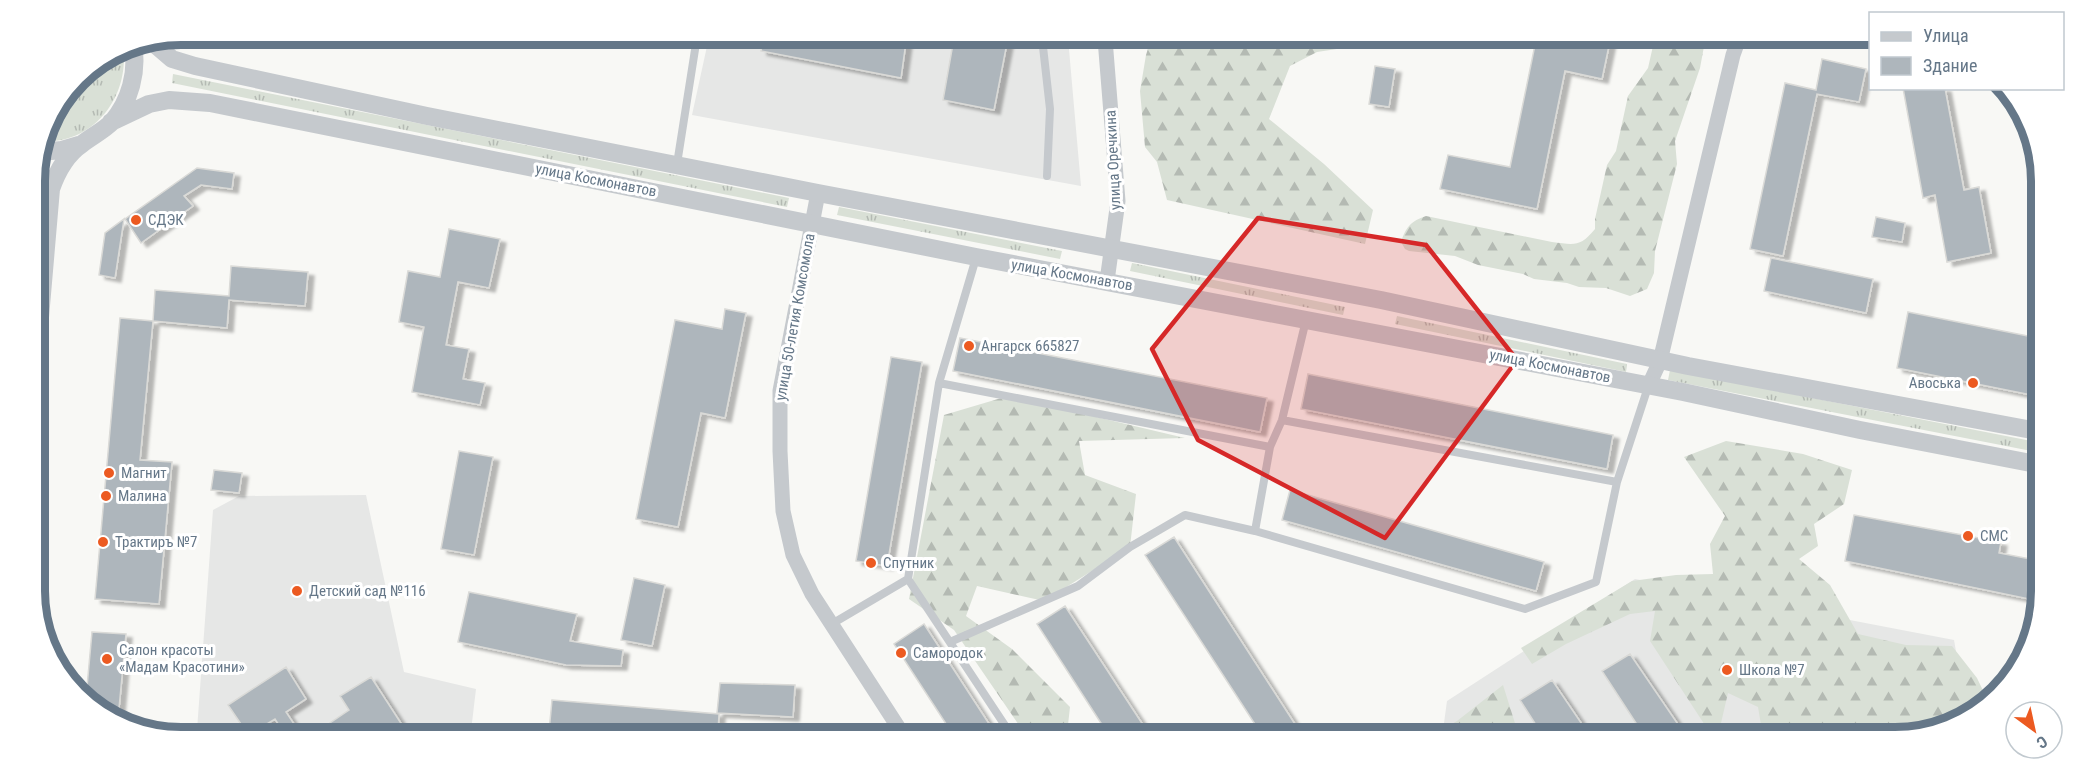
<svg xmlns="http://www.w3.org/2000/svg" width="2076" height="772" viewBox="0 0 2076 772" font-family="'Roboto Condensed',sans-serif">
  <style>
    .built { fill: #e6e7e6 }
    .grass { fill: url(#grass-tufts) }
    .forest { fill: url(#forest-firs) }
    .building { fill: #aeb6bc; stroke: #dadad7; stroke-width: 1.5; filter: url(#shadow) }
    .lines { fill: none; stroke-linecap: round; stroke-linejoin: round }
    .service { stroke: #c5c9cd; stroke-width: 8 }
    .minor { stroke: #c5c9cd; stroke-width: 15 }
    .tertiary { stroke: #c5c9cd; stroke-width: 18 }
    .marked { fill: #d62828; fill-opacity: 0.2; stroke: #d62828; stroke-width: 4.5; stroke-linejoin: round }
    .poi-dot { fill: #ec5a21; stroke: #fff; stroke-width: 2 }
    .labels { text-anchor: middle; stroke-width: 6; stroke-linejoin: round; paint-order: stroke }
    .street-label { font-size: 15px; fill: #657788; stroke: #fff }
    .poi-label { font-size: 15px; fill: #657788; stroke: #fff; text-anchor: start }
    .rim { fill: none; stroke: #657788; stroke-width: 8 }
  </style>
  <defs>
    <pattern id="grass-tufts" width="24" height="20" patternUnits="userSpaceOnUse" patternTransform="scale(1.5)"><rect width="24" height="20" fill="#d9e0d6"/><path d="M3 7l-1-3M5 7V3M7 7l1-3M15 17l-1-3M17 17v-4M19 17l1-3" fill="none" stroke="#b4bab3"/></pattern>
    <pattern id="forest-firs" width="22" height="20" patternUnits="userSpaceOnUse" patternTransform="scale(1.5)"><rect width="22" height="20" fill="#d9e0d6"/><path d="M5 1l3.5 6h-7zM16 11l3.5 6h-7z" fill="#b4bab3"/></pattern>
    <filter id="shadow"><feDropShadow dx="6" dy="4" stdDeviation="1.5" flood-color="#0004"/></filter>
  </defs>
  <rect width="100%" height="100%" fill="#f8f8f5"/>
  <!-- built -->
  <path class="built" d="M709 37 1068 38 1081 186 692 115Z
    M366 495 404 672 476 689 471 731 197 730 213 510 239 496Z
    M1635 579 1954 640 1967 714 1904 737 1453 735 1444 723 1447 701Z"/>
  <!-- grass -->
  <path class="grass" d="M123 47C130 96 94 144 43 141L50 117 84 71Z
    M173 74 789 198 787 207 172 83Z
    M839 207 1062 251 1060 259 837 215Z
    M1132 263 1345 307 1343 315 1130 271Z
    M1397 316 1627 364 1626 372 1395 324Z
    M1670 370 2036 442V452L1668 380Z"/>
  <!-- forest -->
  <path class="forest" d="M1151 39 1378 40 1370 44 1317 52 1290 66 1269 119 1324 164 1373 210 1365 244 1167 200 1157 162 1145 147 1140 91 1146 55Z
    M1658 41H1705L1700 68 1675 141 1677 164 1655 251 1654 273 1647 289 1630 296 1606 288 1579 287 1567 283 1534 279 1523 274 1478 265 1455 256 1409 251 1405 249 1401 242C1406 227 1411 221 1426 216L1552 242C1575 245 1580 247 1595 229V219L1607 165 1616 151 1628 96 1648 68 1653 46Z
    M1008 396 1185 438 1079 441 1085 475 1136 494 1130 547 1044 601 977 586 966 616 1012 649 1070 707 1067 734H1025L954 630 909 599 944 415Z
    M1726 441 1803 454 1852 470 1844 504 1814 524 1818 546 1799 559 1830 585 1858 634 1906 645 1952 646 1977 678 1988 701 1984 707 1904 737H1763L1758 707 1728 693 1718 736H1712L1650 641 1655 611 1630 614 1566 644 1532 664 1521 648 1632 581 1676 575 1713 574 1710 544 1725 516 1684 457Z
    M1503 685 1519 736 1432 735 1457 721Z"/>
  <!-- building -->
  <path class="building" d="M764 37 883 38 906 42 901 78 761 51Z
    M954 38H1008L994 110 943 100Z
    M1536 40 1610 41 1602 79 1565 71 1537 209 1440 189 1448 155 1510 167Z
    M1822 59 1866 69 1859 102 1817 94 1783 256 1750 249 1785 83 1816 90Z
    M1375 66 1395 69 1389 107 1369 104Z
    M1903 88H1945L1964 190 1979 187 1991 253 1947 262 1935 195 1923 198Z
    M197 168 234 173 232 189 201 185 184 196 193 206 141 243 125 219Z
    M1876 217 1905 223 1902 242 1872 237Z
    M124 219 115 278 99 275 105 233Z
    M449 229 500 239 489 288 458 282 446 345 469 349 463 379 485 383 480 405 412 392 424 327 399 322 408 271 440 277Z
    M1771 258 1873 279 1866 313 1764 291Z
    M231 266 308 272 305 306 229 300 227 328 153 321 155 290 229 296Z
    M725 309 746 313 725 418 701 413 678 527 636 519 675 320 722 329Z
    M1908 312 2038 338 2037 396 1897 368Z
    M120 318 153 321 140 460 172 462 159 604 95 599Z
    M960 338 1267 398 1260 432 953 371Z
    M891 357 922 362 887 566 856 561Z
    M1308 374 1613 435 1607 469 1301 409Z
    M459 451 493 457 474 555 441 549Z
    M214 470 242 473 239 493 211 490Z
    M1290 490 1544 562 1536 591 1282 520Z
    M1854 515 2001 542 1999 553 2035 560 2034 600 1845 561Z
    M1174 537 1302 735H1262L1145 555Z
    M634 578 665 585 652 646 621 640Z
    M469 592 577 614 570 641 623 650 621 666 566 665 458 642Z
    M1065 606 1149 734H1108L1037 624Z
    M924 624 995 733H952L894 644Z
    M92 632 126 634 118 719 86 698Z
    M1630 654 1686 736H1615L1636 723 1602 671Z
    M286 667 306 699 286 712 298 730H282L275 719 257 730H245L228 705Z
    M371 677 406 731H318L349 710 340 696Z
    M1552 680 1590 736H1543L1520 700Z
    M720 683 795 685 793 717 717 713Z
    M552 700 719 714 718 732H549Z"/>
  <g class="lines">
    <!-- service -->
    <path class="service" d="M1042 38 1050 109 1047 176
      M677 164 697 37
      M976 258 939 383 908 579 1010 733
      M1306 320 1282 420 1270 447 1255 531 1525 609 1596 582 1617 482 1648 387
      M939 383 1270 447
      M1282 420 1617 482
      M830 625 908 579
      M950 642 1078 586 1130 547 1185 515 1255 531"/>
    <!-- minor -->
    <path class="minor" d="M1105 39 1118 201 1107 281
      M818 193 780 391V451L783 511 793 555 812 594 902 733
      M1649 385 1660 361 1733 55 1738 41"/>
    <!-- tertiary -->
    <path class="tertiary" d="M151 41 172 59 195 66 427 116 818 193 1381 300 1688 366 2037 431
      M111 122 149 104 169 100 210 103 976 257 1683 392 1860 430 2036 464
      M40 152 62 150 79 145
      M36 364 51 189C57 172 67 154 82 144 92 136 103 131 112 122 130 101 138 72 133 44"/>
  </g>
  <!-- marked area -->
  <path class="marked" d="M1258 218 1426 245 1517 360 1385 538 1198 440 1152 349Z"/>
  <!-- markers -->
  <g class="poi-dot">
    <circle cx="136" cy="220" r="6"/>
    <circle cx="969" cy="346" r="6"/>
    <circle cx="1973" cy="383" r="6"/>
    <circle cx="109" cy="473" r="6"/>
    <circle cx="106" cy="496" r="6"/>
    <circle cx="1968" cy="536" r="6"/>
    <circle cx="103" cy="542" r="6"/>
    <circle cx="871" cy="563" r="6"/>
    <circle cx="297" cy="591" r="6"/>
    <circle cx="901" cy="653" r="6"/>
    <circle cx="107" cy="659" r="6"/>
    <circle cx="1727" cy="670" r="6"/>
  </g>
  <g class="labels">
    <!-- street labels -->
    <g class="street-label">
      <text transform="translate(1113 160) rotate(-93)" y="5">улица Оречкина</text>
      <text transform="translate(596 180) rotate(11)" y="5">улица Космонавтов</text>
      <text transform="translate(1072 275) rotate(10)" y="5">улица Космонавтов</text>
      <text transform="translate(795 317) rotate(-80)" y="5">улица 50-летия Комсомола</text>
      <text transform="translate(1550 366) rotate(11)" y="5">улица Космонавтов</text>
    </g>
    <!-- poi labels -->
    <g class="poi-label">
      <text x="148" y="225">СДЭК</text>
      <text x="981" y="351">Ангарск 665827</text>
      <text x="1961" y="388" text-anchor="end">Авоська</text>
      <text x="121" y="478">Магнит</text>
      <text x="118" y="501">Малина</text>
      <text x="1980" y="541">СМС</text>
      <text x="115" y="547">Трактиръ №7</text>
      <text x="883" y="568">Спутник</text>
      <text x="309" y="596">Детский сад №116</text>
      <text x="119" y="655">Салон красоты<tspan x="119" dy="17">«Мадам Красотини»</tspan></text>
      <text x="913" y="658">Самородок</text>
      <text x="1739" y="675">Школа №7</text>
    </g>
  </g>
  <!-- crop -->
  <path d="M0 0H2076V772H0ZM181 45H1895A136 136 0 0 1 2031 181V591A136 136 0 0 1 1895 727H181A136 136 0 0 1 45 591V181A136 136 0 0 1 181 45Z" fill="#fff" fill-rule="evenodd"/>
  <path class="rim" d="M181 45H1895A136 136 0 0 1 2031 181V591A136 136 0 0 1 1895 727H181A136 136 0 0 1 45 591V181A136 136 0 0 1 181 45Z"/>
  <!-- legend -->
  <rect x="1869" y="12" width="195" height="78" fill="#ffffff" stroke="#c1c9cf" stroke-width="1.5"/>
  <rect x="1881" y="32" width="30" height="9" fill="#c5c9cd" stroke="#c1c9cf" stroke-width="1.5"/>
  <text x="1923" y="42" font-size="18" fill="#657788">Улица</text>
  <rect x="1881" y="57" width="30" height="18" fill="#aeb6bc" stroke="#c1c9cf" stroke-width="1.5"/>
  <text x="1923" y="72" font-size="18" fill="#657788">Здание</text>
  <!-- north arrow -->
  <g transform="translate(2034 730) rotate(147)"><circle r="28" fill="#ffffff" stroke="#c1c9cf" stroke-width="1.5"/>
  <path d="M0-4.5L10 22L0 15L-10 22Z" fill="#ec5a21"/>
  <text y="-9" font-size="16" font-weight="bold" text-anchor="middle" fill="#657788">С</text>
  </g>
</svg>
